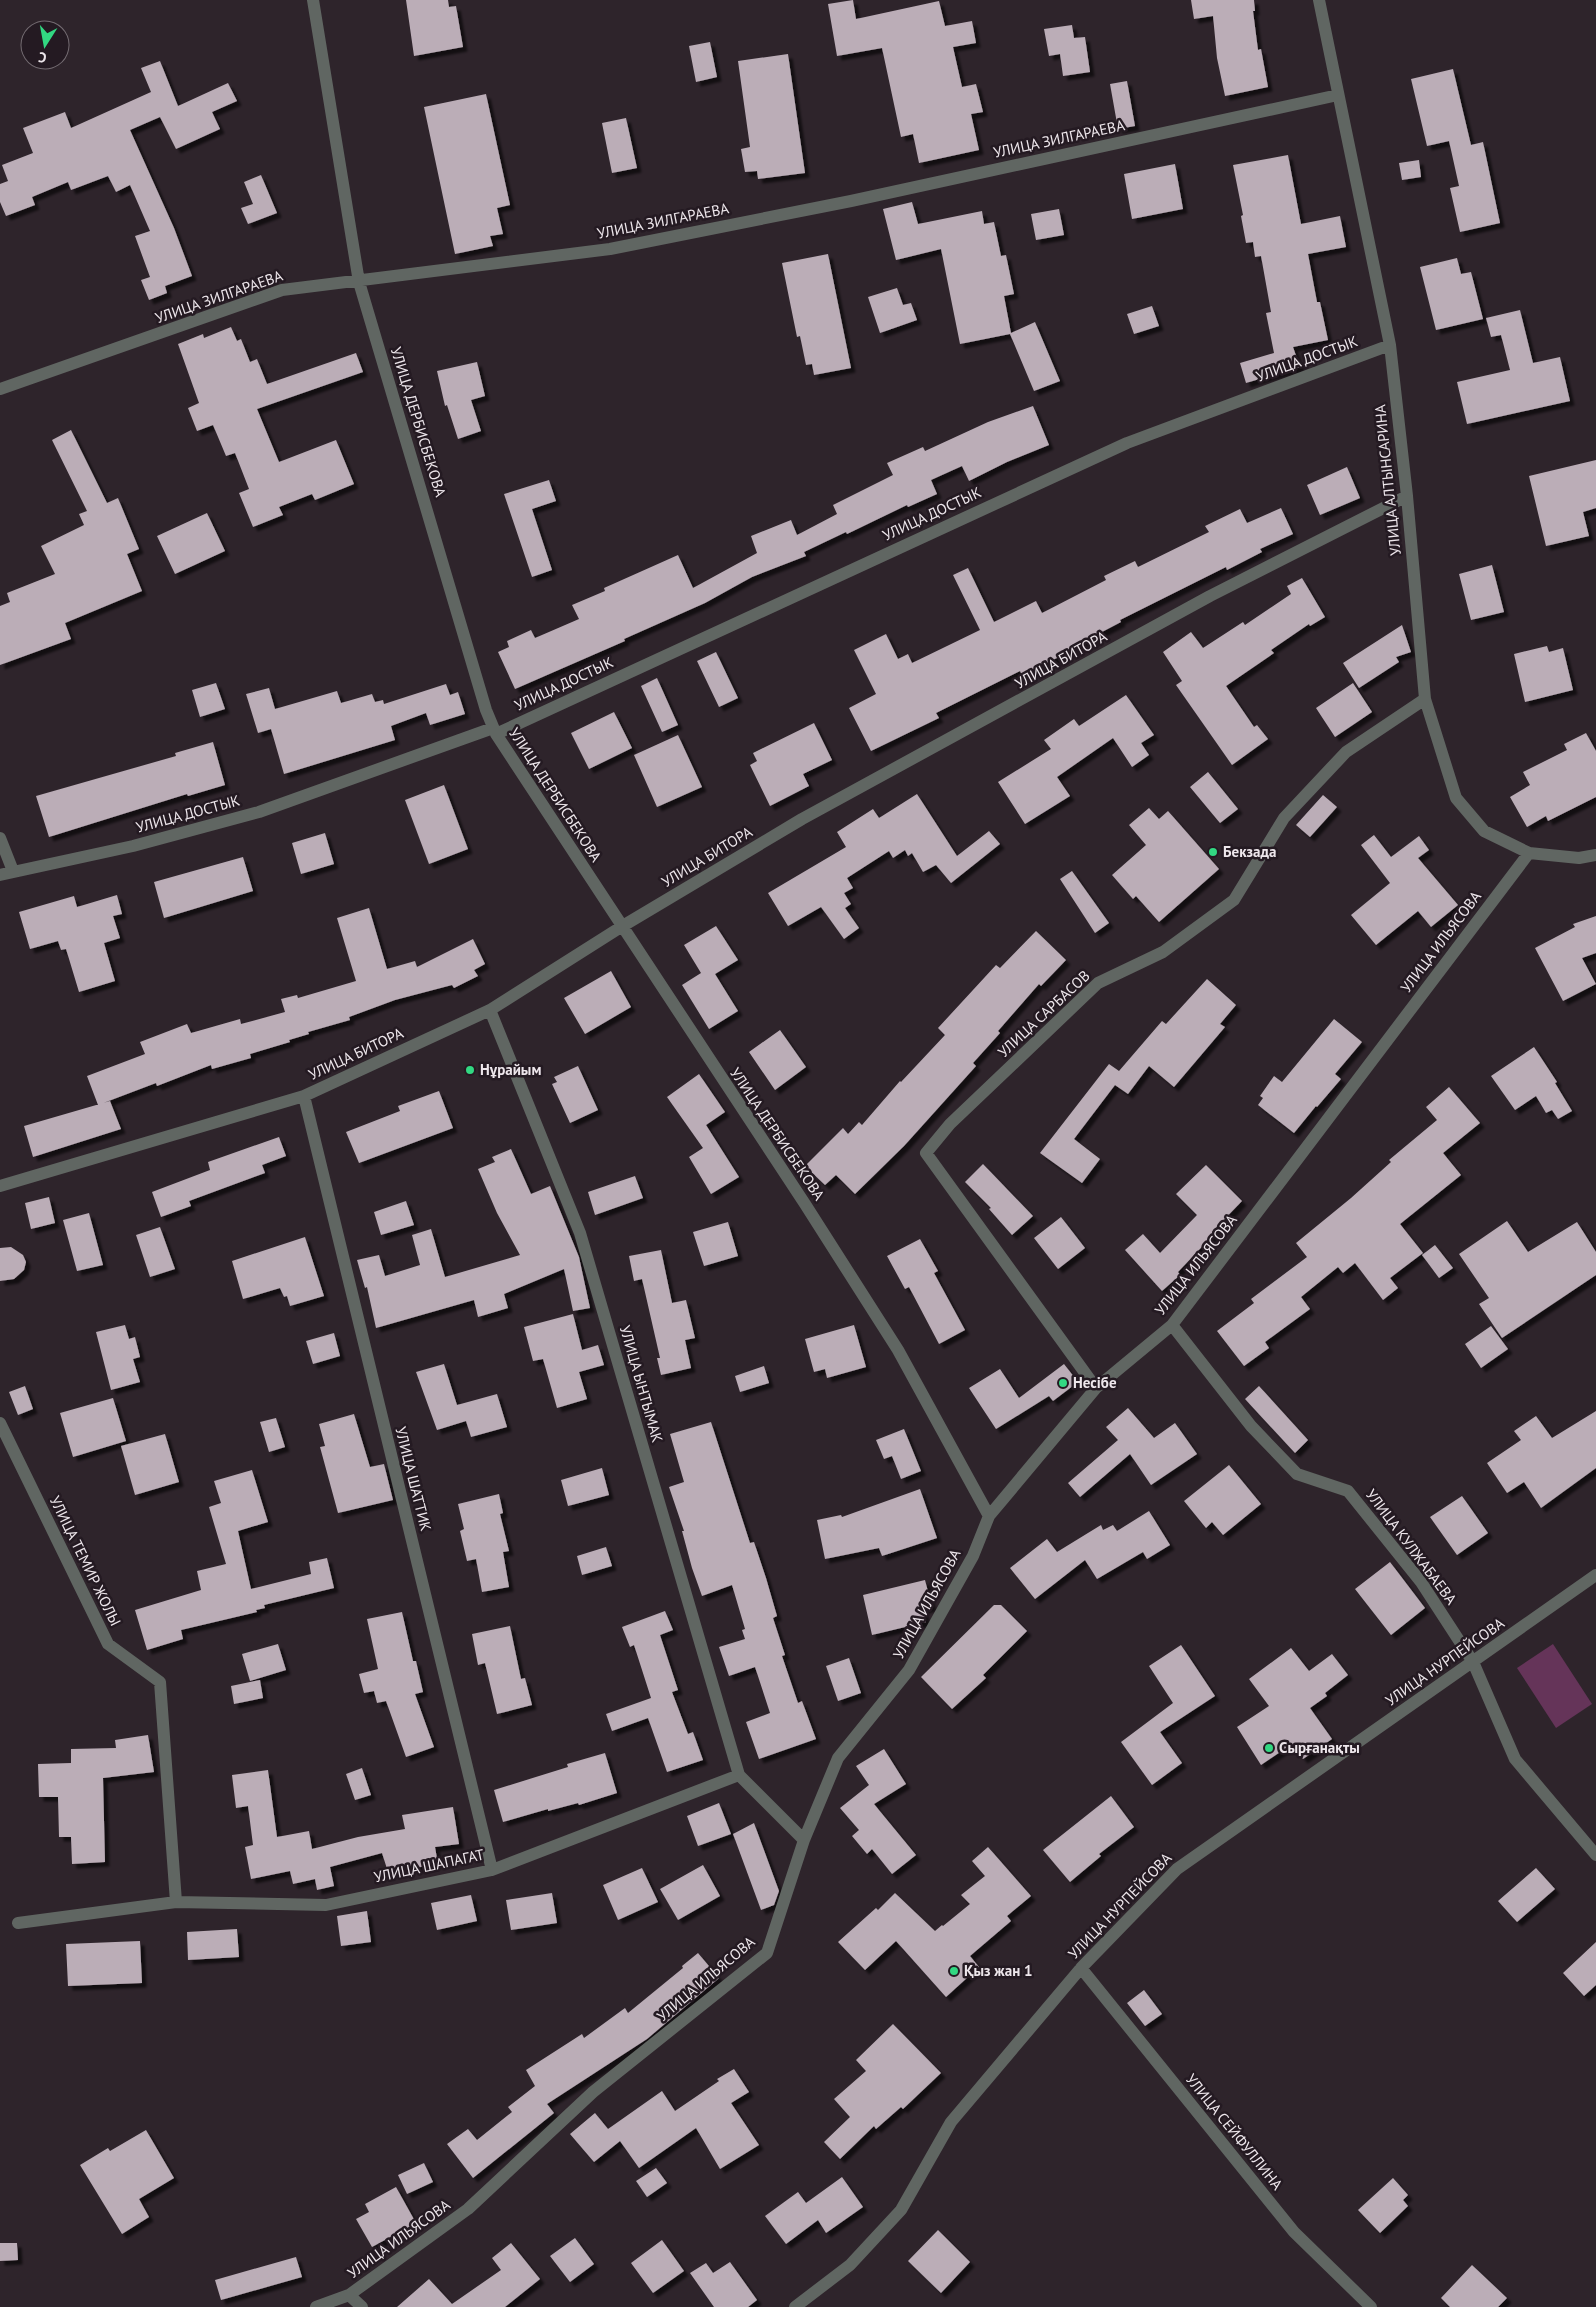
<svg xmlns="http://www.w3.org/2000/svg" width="1596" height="2307" viewBox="0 0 1596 2307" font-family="'PT Sans',sans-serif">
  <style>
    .green { fill: #653459 }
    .building { fill: #bbadb7; filter: url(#shadow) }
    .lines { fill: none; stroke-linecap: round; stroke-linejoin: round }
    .street { stroke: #606662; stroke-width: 12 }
    .poi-dot { fill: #32d882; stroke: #241a22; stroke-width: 2 }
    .labels { text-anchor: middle; stroke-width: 5; stroke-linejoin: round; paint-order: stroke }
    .street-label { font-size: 15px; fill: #ede6eb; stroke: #241a22 }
    .poi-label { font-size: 15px; font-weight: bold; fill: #ede6eb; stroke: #241a22; text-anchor: start }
  </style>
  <defs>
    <filter id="shadow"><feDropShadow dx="4.5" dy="4.5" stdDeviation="1" flood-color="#0009"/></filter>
  </defs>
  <rect width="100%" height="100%" fill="#2e242b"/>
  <!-- green -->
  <path class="green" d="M1553 1644 1592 1704 1556 1728 1517 1668Z"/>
  <!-- building -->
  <path class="building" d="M406 0H448L449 7 456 6 463 47 414 56Z
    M853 0 856 19 939 1 945 26 972 21 976 43 953 47 962 87 976 84 983 112 971 114 979 150 919 163 913 134 901 137 882 48 837 56 828 4Z
    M1191 0H1254L1255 11H1253L1258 50 1261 49 1268 87 1225 96 1217 58 1213 16 1194 19Z
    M1072 25 1074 38 1085 37 1090 72 1063 76 1060 54 1049 56 1044 29Z
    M710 42 717 77 696 82 689 46Z
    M788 54 805 173 758 179 757 171 745 172 741 149 750 147 738 61Z
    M160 61 178 106 228 83 237 101 212 112 220 129 176 149 160 117 130 130 174 228 192 276 165 286 167 293 149 300 141 280 150 277 135 236 150 231 130 185 116 192 108 176 71 190 68 182 32 197 35 205 6 216 0 202V184L8 181 2 165 33 153 23 128 65 112 71 128 151 92 141 68Z
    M1453 69 1471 145 1483 142 1500 223 1460 232 1450 188 1459 186 1449 141 1427 146 1411 79Z
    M1127 81 1135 126 1118 129 1110 84Z
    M486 94 510 205 497 208 503 234 490 236 493 246 455 254 424 107Z
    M626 118 637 168 612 173 602 123Z
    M1288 155 1301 224 1340 216 1346 247 1308 254 1317 302H1320L1328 340 1293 347 1300 367 1246 383 1240 363 1274 353 1266 313 1271 312 1261 256 1255 257 1253 242 1246 243 1241 216 1243 215 1233 165Z
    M1419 160 1421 177 1402 180 1399 163Z
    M1175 164 1183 209 1132 219 1124 174Z
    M261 175 277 213 248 224 241 208 253 204 244 182Z
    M912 202 918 224 982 211 984 224 994 222 1001 256 1006 255 1014 294 1004 296 1011 333 1035 322 1060 381 1034 391 1010 334 960 344 941 249 896 260 883 209Z
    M1059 209 1064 235 1036 240 1031 214Z
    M828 254 851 368 814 375 812 364 806 365 800 336 797 337 782 263Z
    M1457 258 1461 274 1471 272 1483 319 1436 330 1420 267Z
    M897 288 903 305 911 303 917 320 880 333 868 297Z
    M1152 306 1159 326 1134 334 1127 314Z
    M1520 310 1533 363 1560 357 1570 401 1467 424 1457 382 1510 370 1501 335 1491 337 1486 318Z
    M231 327 237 341 241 339 250 362 257 359 267 384 356 353 363 372 257 409 279 462 336 440 354 484 315 500 312 494 279 507 283 515 253 527 239 493 249 489 235 453 226 456 213 425 197 431 188 408 199 403 178 344 203 334 204 338Z
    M477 362 485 396 471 400 481 431 458 439 447 405 445 406 437 371Z
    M1033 406 1049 445 1007 462 969 481 962 466 931 480 937 494 908 507 907 505 847 534 846 532 804 552 806 556 752 577 705 603 624 639 625 641 515 689 498 652 509 647 507 641 531 630 535 638 579 619 572 605 605 591 604 588 678 555 693 588 757 553 751 536 791 520 797 535 837 514 833 505 893 475 887 463 923 447 925 451 988 422Z
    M71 430 107 503 118 498 139 549 127 554 142 591 65 623 71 639 0 665V606L10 602 7 593 55 574 41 546 84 525 79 514 87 511 52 440Z
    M1596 460V508L1583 512 1589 536 1546 546 1529 476Z
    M1347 467 1360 498 1320 515 1307 485Z
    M549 480 556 501 532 509 552 570 532 577 504 494Z
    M1281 508 1293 534 1260 549 1262 552 1227 570 1226 567 1120 620 1121 622 1062 653 1063 655 1022 675 1020 671 936 713 939 718 871 751 849 708 876 694 854 650 886 634 898 659 908 654 912 663 980 630 953 575 968 568 994 622 1036 601 1042 613 1106 580 1104 576 1135 561 1138 567 1209 532 1205 526 1240 509 1247 523Z
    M207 513 225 551 175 574 157 536Z
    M1492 565 1504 612 1471 620 1459 574Z
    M1302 578 1325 617 1310 626 1309 624 1271 650 1274 653 1226 686 1254 727 1257 725 1268 739 1232 765 1176 685 1182 681 1163 652 1191 632 1203 648 1243 622 1245 625 1291 594 1287 586Z
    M1402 625 1411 652 1396 657 1399 662 1359 688 1343 663Z
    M1547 646 1549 652 1563 648 1573 690 1525 702 1514 654Z
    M716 652 738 698 719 707 697 661Z
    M657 678 678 725 662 732 641 686Z
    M216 683 225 709 200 717 192 690Z
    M1353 683 1372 712 1335 737 1316 708Z
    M446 684 450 695 458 692 465 714 430 725 426 713 391 726 395 740 284 774 271 729 258 733 246 694 269 688 275 709 337 691 341 703 372 694 375 702 383 700 384 704Z
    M1126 695 1154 735 1141 743 1149 755 1132 767 1113 738 1057 777 1070 796 1025 824 998 782 1051 749 1044 740 1074 719 1079 726Z
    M614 712 632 748 589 769 571 733Z
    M814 723 832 760 803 774 809 786 770 806 750 765 757 761 753 753Z
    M1586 733 1596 751V797L1548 821 1546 816 1527 827 1510 797 1530 785 1523 772 1567 750 1564 744Z
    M678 735 702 787 657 807 634 755Z
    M213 742 225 785 188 796 187 794 49 837 36 796 176 756 175 753Z
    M1208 772 1238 809 1220 823 1190 787Z
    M444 785 468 849 429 864 405 800Z
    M917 794 957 856 989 831 1000 844 951 883 936 865 923 872 912 853 908 856 905 850 893 858 889 851 847 878 853 888 844 893 851 904 845 908 859 928 844 939 821 907 788 926 768 893 846 847 837 832 873 809 879 818Z
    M1323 795 1337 807 1310 837 1296 825Z
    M1149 808 1159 819 1168 811 1219 869 1159 922 1136 896 1133 899 1112 875 1146 845 1129 825Z
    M325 833 334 864 301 874 292 843Z
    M1374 835 1391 857 1419 836 1429 850 1418 858 1458 905 1431 927 1418 911 1376 945 1351 915 1390 883 1361 845Z
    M243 857 253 891 164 918 154 882Z
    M1072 871 1109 923 1095 933 1060 879Z
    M117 895 122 914 113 916 120 938 104 943 115 981 79 992 66 949 61 950 58 941 30 949 19 912 74 896 77 907Z
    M369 908 387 969 415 961 417 967 473 939 485 964 474 970 478 976 454 988 452 985 395 1000 349 1017 350 1020 308 1032 309 1034 289 1040 290 1042 250 1054 251 1058 212 1069 211 1065 157 1086 156 1083 98 1105 87 1076 145 1054 140 1042 187 1024 191 1033 240 1019 241 1024 285 1012 281 999 297 995 298 998 356 981 337 918Z
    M1596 916V953L1582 958 1596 984 1563 1001 1535 948 1575 927 1573 924Z
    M716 926 738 960 715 974 738 1011 709 1029 682 985 701 973 684 945Z
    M1036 931 1066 960 1041 986 1039 984 998 1031 1000 1033 973 1063 976 1066 904 1146 855 1194 836 1175 825 1185 805 1166 843 1128 848 1134 859 1122 862 1125 900 1081 901 1082 945 1035 938 1028 996 965 1000 968Z
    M611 971 631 1007 585 1034 564 998Z
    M1207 979 1236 1005 1220 1024 1225 1027 1174 1087 1149 1066 1128 1094 1115 1085 1074 1139 1100 1159 1082 1183 1040 1153 1109 1064 1119 1071 1162 1021 1166 1024Z
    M1334 1019 1362 1042 1335 1074 1341 1079 1317 1107 1316 1106 1294 1133 1258 1105 1263 1098 1260 1096 1274 1076 1282 1082Z
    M780 1030 806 1067 775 1090 749 1052Z
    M1534 1047 1557 1082 1555 1083 1572 1111 1558 1119 1552 1110 1546 1113 1536 1096 1515 1110 1491 1076Z
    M578 1066 598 1110 570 1123 552 1084 557 1082 554 1077Z
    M699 1074 725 1112 706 1125 739 1177 711 1194 689 1157 703 1148 667 1097Z
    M1449 1087 1480 1123 1443 1153 1461 1175 1400 1224 1423 1253 1390 1278 1398 1288 1383 1300 1355 1263 1343 1273 1338 1267 1301 1297 1310 1309 1265 1342 1269 1348 1244 1366 1217 1331 1254 1303 1251 1299 1307 1257 1296 1243 1351 1198 1391 1162 1389 1160 1437 1120 1426 1107Z
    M439 1091 453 1128 359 1163 346 1132 400 1111 398 1106Z
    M110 1101 121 1129 33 1157 24 1126Z
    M279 1137 286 1156 262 1165 265 1173 189 1201 191 1206 161 1217 152 1192 210 1170 208 1162Z
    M511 1149 531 1194 550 1186 579 1257 590 1308 573 1311 564 1269 504 1294 508 1308 478 1317 474 1300 376 1328 367 1287 365 1288 357 1260 379 1255 385 1276 420 1265 412 1235 431 1229 445 1277 520 1255 497 1213 478 1169 495 1162 492 1157Z
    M983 1164 1033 1216 1012 1235 989 1209 991 1208 965 1182Z
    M1206 1165 1242 1201 1212 1232 1214 1234 1178 1272 1180 1275 1162 1291 1125 1250 1143 1234 1160 1253 1197 1215 1176 1194Z
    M635 1176 643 1198 595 1215 588 1192Z
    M49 1197 55 1223 31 1229 25 1203Z
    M406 1201 414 1225 381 1235 374 1212Z
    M89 1213 103 1265 77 1271 63 1220Z
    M1061 1217 1085 1248 1058 1269 1034 1238Z
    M1507 1221 1528 1252 1577 1222 1596 1252V1275L1502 1338 1479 1304 1489 1298 1459 1254Z
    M728 1222 738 1256 704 1266 693 1232Z
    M160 1227 175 1269 150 1277 136 1235Z
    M305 1237 324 1296 290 1306 287 1296 284 1297 280 1288 243 1299 232 1261Z
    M920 1239 938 1271 934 1273 965 1330 939 1344 909 1287 905 1289 887 1256Z
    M1435 1245 1453 1268 1439 1278 1422 1255Z
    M11 1247 23 1255 26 1262 24 1270 14 1279 0 1281V1248Z
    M661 1250 672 1303 686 1300 695 1338 685 1340 691 1368 661 1375 657 1358H660L642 1279 634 1281 629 1256Z
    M573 1314 582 1350 598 1345 604 1365 579 1372 587 1399 557 1408 543 1359 533 1361 524 1327Z
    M125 1325 129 1339 135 1337 140 1357 133 1359 140 1382 111 1390 96 1332Z
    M854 1325 866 1367 827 1378 825 1369 814 1372 805 1339Z
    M1491 1326 1508 1349 1481 1368 1465 1344Z
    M334 1333 340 1356 313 1364 306 1341Z
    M444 1364 457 1405 497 1394 507 1427 471 1437 466 1421 437 1430 416 1372Z
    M1064 1364 1078 1382 1053 1401 1049 1396 996 1429 969 1388 1000 1369 1019 1398Z
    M764 1366 769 1383 740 1392 735 1376Z
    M25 1386 33 1409 18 1415 9 1392Z
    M1259 1386 1308 1440 1295 1453 1245 1399Z
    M113 1398 126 1441 73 1457 60 1413Z
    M1128 1408 1154 1438 1175 1423 1197 1454 1151 1485 1130 1454 1080 1497 1068 1483 1118 1440 1106 1427Z
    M1596 1411V1468L1541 1508 1524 1482 1507 1493 1487 1463 1521 1440 1514 1431 1536 1416 1552 1438Z
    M354 1414 370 1467 384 1464 393 1500 338 1513 320 1447 325 1446 319 1424Z
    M276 1418 285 1447 269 1452 260 1422Z
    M711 1422 750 1543 754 1542 766 1578 777 1616 773 1618 785 1655 782 1656 798 1703 802 1701 816 1739 759 1759 746 1722 770 1713 755 1667 729 1676 719 1647 745 1639 742 1630 745 1629 732 1585 702 1596 692 1568 682 1531H684L669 1487 684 1482 670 1434Z
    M904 1429 921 1471 901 1479 892 1456 884 1459 876 1440Z
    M165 1434 179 1482 135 1495 121 1446Z
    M1229 1465 1261 1504 1223 1535 1212 1522 1206 1528 1184 1501Z
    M602 1468 609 1495 568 1506 561 1480Z
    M252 1470 268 1522 238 1531 251 1589 311 1574 309 1562 327 1558 334 1588 264 1605 265 1608 256 1610 257 1612 181 1630 183 1639 147 1650 135 1610 201 1590 197 1571 226 1564 209 1507 221 1503 214 1481Z
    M920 1489 937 1538 882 1556 879 1548 825 1559 817 1520 841 1515 842 1517Z
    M499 1494 503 1513 500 1514 509 1551 503 1552 509 1587 482 1592 476 1559 467 1561 460 1531 464 1529 458 1504Z
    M1462 1496 1488 1533 1457 1555 1430 1517Z
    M1149 1511 1170 1545 1147 1559 1143 1552 1097 1579 1085 1560 1035 1599 1010 1568 1047 1539 1057 1552 1101 1525 1103 1530 1113 1525 1117 1531Z
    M606 1547 612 1566 582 1575 577 1556Z
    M1390 1562 1425 1608 1391 1635 1355 1589Z
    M925 1580 932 1607 923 1609 926 1622 872 1635 863 1595Z
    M994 1605H1001L1027 1631 983 1675 986 1678 952 1709 921 1677Z
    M665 1611 673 1630 660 1635 678 1690 672 1692 688 1734 693 1732 703 1760 667 1772 648 1718 612 1731 606 1714 651 1698 634 1645 630 1647 622 1627Z
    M402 1612 413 1661H416L423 1692 415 1694 434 1747 406 1757 386 1701 377 1703 374 1691 364 1693 359 1674 378 1669 367 1619Z
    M510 1626 521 1679 525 1678 532 1705 497 1714 485 1663 478 1665 472 1634Z
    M278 1644 286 1670 250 1681 242 1654Z
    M1181 1645 1215 1696 1160 1732 1182 1763 1152 1785 1121 1742 1173 1703 1149 1666Z
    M1291 1648 1309 1671 1332 1654 1348 1675 1325 1693 1327 1696 1310 1708 1332 1739 1303 1759 1292 1744 1261 1765 1237 1727 1269 1706 1249 1679Z
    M849 1658 861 1693 838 1701 826 1666Z
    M260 1680 263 1698 234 1704 231 1686Z
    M148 1735 154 1772 103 1778 105 1862 72 1864 71 1837H59L58 1797H39L38 1764 71 1763V1749L116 1748 115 1740Z
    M884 1749 906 1784 874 1804 916 1855 892 1874 872 1849 867 1854 852 1836 859 1830 840 1808 869 1785 856 1766Z
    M605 1753 617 1793 579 1805 578 1803 548 1811V1809L503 1822 494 1790 568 1767 567 1764Z
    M362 1768 371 1795 355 1800 346 1774Z
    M268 1770 277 1837 309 1831 312 1849 358 1837 405 1829 402 1815 453 1807 459 1844 435 1847 438 1864 415 1868 414 1865 388 1872 382 1853 330 1867 334 1886 317 1890 315 1879 293 1884 290 1871 251 1879 245 1847 253 1845 248 1806 236 1808 232 1775Z
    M1111 1796 1134 1827 1099 1854 1101 1856 1070 1882 1043 1850Z
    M719 1803 731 1834 698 1846 687 1816Z
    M754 1823 779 1891 774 1905 761 1910 733 1834Z
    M988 1847 1031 1896 1007 1916 1011 1921 970 1956 979 1967 946 1997 896 1941 865 1970 838 1942 876 1908 878 1910 895 1893 935 1931 942 1925 943 1926 970 1904 961 1895 985 1876 972 1861Z
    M703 1865 720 1896 678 1920 660 1889Z
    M642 1868 658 1902 618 1920 603 1885Z
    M1536 1868 1555 1889 1517 1922 1498 1901Z
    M552 1893 557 1923 511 1930 506 1900Z
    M471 1895 477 1921 437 1930 431 1903Z
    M367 1911 371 1942 341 1946 337 1916Z
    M237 1929 239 1957 188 1960 187 1932Z
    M140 1941 142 1983 68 1986 66 1944Z
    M1596 1942V1985L1584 1996 1563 1973Z
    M698 1953 719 1978 647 2039 547 2104 554 2113 473 2178 447 2144 468 2129 477 2140 512 2112 508 2107 535 2086 526 2070 582 2034 584 2038 625 2008 628 2013 683 1968 682 1966Z
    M1144 1990 1162 2014 1145 2026 1127 2003Z
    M893 2024 941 2073 903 2109 901 2107 876 2129 874 2126 840 2159 824 2142 850 2117 834 2099 866 2071 856 2060Z
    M734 2069 749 2092 731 2103 759 2145 720 2169 696 2128 639 2168 620 2141 594 2162 570 2134 595 2113 608 2129 662 2091 675 2111 719 2081 717 2079Z
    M146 2130 174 2178 139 2199 149 2217 122 2234 80 2165 108 2148 110 2151Z
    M424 2163 433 2182 407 2194 398 2175Z
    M656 2168 667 2183 647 2197 636 2181Z
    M842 2177 863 2207 826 2233 818 2220 786 2244 765 2216 798 2192 806 2203Z
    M1393 2178 1408 2195 1403 2200 1408 2206 1380 2233 1358 2210Z
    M396 2187 416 2223 372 2247 356 2219 369 2212 365 2204Z
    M938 2230 970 2262 941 2293 908 2261Z
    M575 2238 594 2264 570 2282 550 2256Z
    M662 2240 684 2271 653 2293 631 2263Z
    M0 2243H17L18 2260 0 2261Z
    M511 2243 540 2279 505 2307H397L429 2279 452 2304 501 2270 492 2258Z
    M296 2257 302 2277 221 2300 215 2280Z
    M730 2262 757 2300 748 2307H714L690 2273 706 2263 713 2273Z
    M1472 2265 1507 2298 1498 2307H1450L1441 2298Z"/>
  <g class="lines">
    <!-- street -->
    <path class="street" d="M313 0 359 282 486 710 496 734 805 1204 898 1350 989 1516
      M1319 0 1390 345 1407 496 1425 699 1456 798 1484 831 1529 853 1579 858 1596 855
      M0 389 282 290 610 249 851 201 1338 95
      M496 734 1127 443 1390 345
      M0 838 13 871
      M0 875 133 846 259 812 493 728
      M490 1010 580 1233 739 1775
      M304 1096 492 1870
      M0 1186 304 1096 490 1010 621 927 802 819 1210 596 1407 496
      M1172 1325 1251 1426 1297 1474 1348 1491 1421 1582 1473 1662 1515 1759 1596 1855
      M1096 1388 926 1153 950 1124 1098 983 1163 952 1234 900 1284 818 1346 752 1425 699
      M0 1423 108 1644 160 1682 176 1902
      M18 1923 176 1902 326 1905 492 1870 739 1775 804 1840
      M1081 1968 1294 2232 1371 2307
      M349 2295 362 2307
      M316 2307 349 2295 468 2209 593 2092 767 1953 804 1840 838 1758 909 1670 973 1556 989 1516 1096 1388 1172 1325 1529 853
      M795 2307 850 2265 901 2210 951 2122 1081 1968 1177 1869 1596 1575"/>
  </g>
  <!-- markers -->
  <g class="poi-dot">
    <circle cx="1213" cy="852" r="5"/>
    <circle cx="470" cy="1070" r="5"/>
    <circle cx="1063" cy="1383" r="5"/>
    <circle cx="1269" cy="1748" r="5"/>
    <circle cx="954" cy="1971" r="5"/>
  </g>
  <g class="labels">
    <!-- street labels -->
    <g class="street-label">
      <text transform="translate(1059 139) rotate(-12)" y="5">УЛИЦА ЗИЛГАРАЕВА</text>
      <text transform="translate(663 221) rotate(-11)" y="5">УЛИЦА ЗИЛГАРАЕВА</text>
      <text transform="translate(219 297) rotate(-19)" y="5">УЛИЦА ЗИЛГАРАЕВА</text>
      <text transform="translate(1307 359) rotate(-20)" y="5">УЛИЦА ДОСТЫК</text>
      <text transform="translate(418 422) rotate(73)" y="5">УЛИЦА ДЕРБИСБЕКОВА</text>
      <text transform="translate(1388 480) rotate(-96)" y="5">УЛИЦА АЛТЫНСАРИНА</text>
      <text transform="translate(932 514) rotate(-25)" y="5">УЛИЦА ДОСТЫК</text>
      <text transform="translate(1061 660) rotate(-29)" y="5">УЛИЦА БИТОРА</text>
      <text transform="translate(564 684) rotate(-25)" y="5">УЛИЦА ДОСТЫК</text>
      <text transform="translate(555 795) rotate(57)" y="5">УЛИЦА ДЕРБИСБЕКОВА</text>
      <text transform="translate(188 814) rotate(-15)" y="5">УЛИЦА ДОСТЫК</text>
      <text transform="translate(707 857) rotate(-31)" y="5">УЛИЦА БИТОРА</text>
      <text transform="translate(1441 942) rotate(-53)" y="5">УЛИЦА ИЛЬЯСОВА</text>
      <text transform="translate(1044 1014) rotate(-43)" y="5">УЛИЦА САРБАСОВ</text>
      <text transform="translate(356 1054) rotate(-25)" y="5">УЛИЦА БИТОРА</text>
      <text transform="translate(777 1134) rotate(56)" y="5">УЛИЦА ДЕРБИСБЕКОВА</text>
      <text transform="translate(1196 1265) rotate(-52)" y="5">УЛИЦА ИЛЬЯСОВА</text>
      <text transform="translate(641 1384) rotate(74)" y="5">УЛИЦА ЫНТЫМАК</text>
      <text transform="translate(413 1479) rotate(76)" y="5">УЛИЦА ШАТТИК</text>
      <text transform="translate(1411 1547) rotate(53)" y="5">УЛИЦА КУЛЖАБАЕВА</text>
      <text transform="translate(85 1561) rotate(64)" y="5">УЛИЦА ТЕМИР ЖОЛЫ</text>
      <text transform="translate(927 1604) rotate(-61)" y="5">УЛИЦА ИЛЬЯСОВА</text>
      <text transform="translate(1445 1662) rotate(-35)" y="5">УЛИЦА НУРПЕЙСОВА</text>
      <text transform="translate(429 1866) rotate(-12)" y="5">УЛИЦА ШАПАГАТ</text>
      <text transform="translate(1120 1906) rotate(-46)" y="5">УЛИЦА НУРПЕЙСОВА</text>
      <text transform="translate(706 1979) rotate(-40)" y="5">УЛИЦА ИЛЬЯСОВА</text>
      <text transform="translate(1234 2132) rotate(51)" y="5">УЛИЦА СЕЙФУЛЛИНА</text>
      <text transform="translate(399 2239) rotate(-36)" y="5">УЛИЦА ИЛЬЯСОВА</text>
    </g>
    <!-- poi labels -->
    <g class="poi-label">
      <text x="1223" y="857">Бекзада</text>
      <text x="480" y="1075">Нұрайым</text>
      <text x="1073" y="1388">Несібе</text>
      <text x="1279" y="1753">Сырғанақты</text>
      <text x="964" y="1976">Қыз жан 1</text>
    </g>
  </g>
  <!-- north arrow -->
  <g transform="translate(45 45) rotate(191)"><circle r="24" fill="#241a22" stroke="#746c72"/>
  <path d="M0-4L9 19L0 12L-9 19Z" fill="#32d882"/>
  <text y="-8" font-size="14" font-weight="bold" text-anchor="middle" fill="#ede6eb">С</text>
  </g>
</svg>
